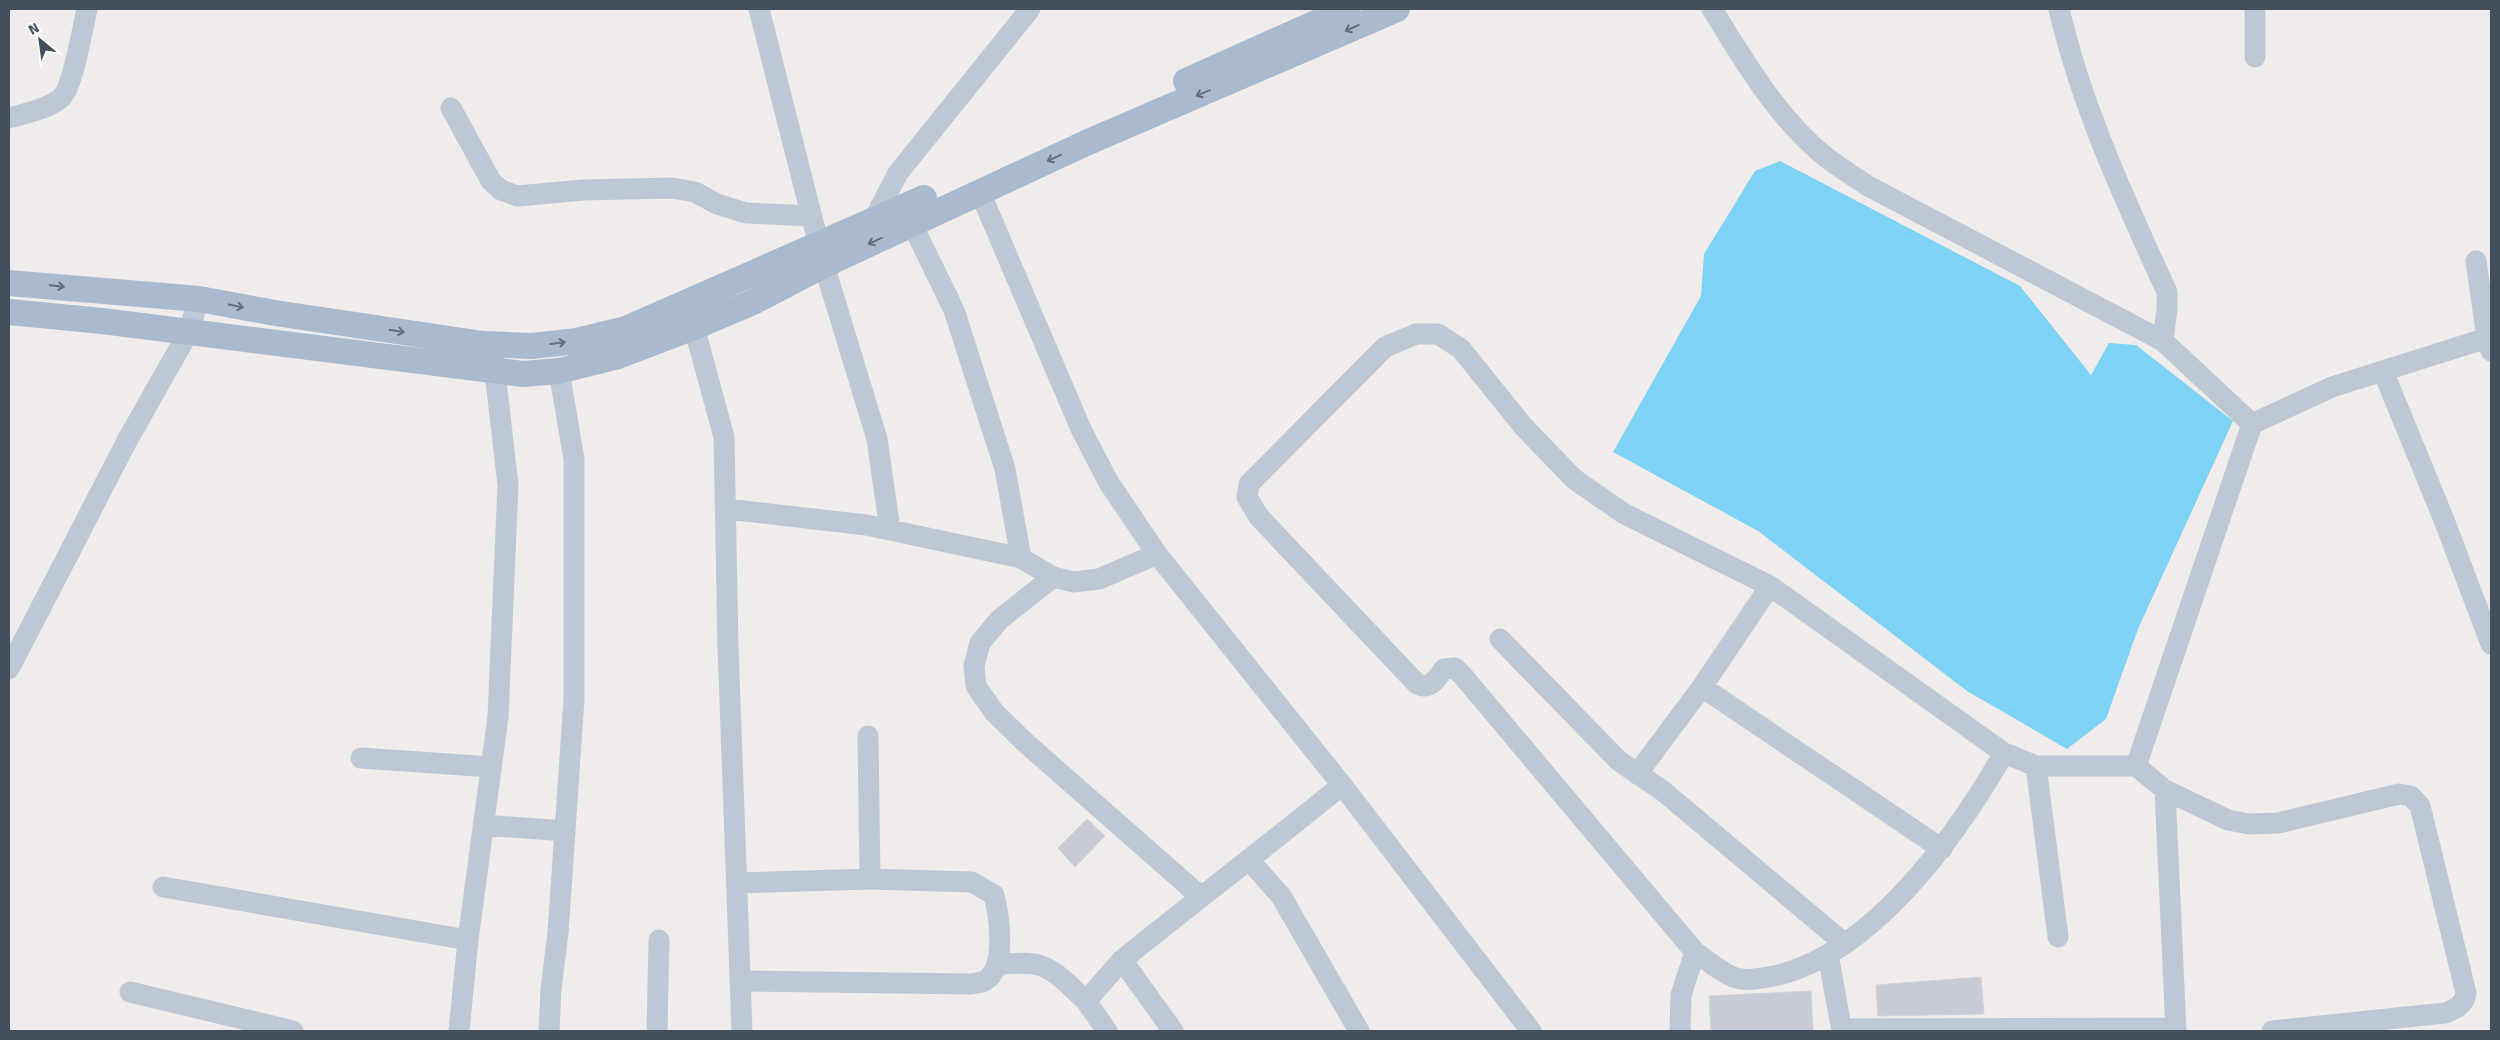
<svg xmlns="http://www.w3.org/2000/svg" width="2500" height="1040" viewBox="0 0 2500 1040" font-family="Signika,sans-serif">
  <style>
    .water { fill: #7ed3f4 }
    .building { fill: #c8cbd3; stroke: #d0d2d9 }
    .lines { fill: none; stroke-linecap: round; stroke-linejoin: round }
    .minor { stroke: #bec8d4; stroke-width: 21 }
    .major { stroke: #a9bacf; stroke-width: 26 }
    .oneway { stroke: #626e7e }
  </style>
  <rect width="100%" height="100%" fill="#f0ecec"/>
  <!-- water -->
  <path class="water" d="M1780 161 2020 286 2091 375 2109 343 2136 345 2233 421 2138 629 2106 719 2067 749 1967 691 1758 531 1613 452 1701 296 1704 254 1755 171Z"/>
  <!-- building -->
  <path class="building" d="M1087 819 1105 836 1075 867 1058 848Z
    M1981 977 1984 1014 1878 1016 1876 985Z
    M1811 991 1813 1031H1711L1709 996Z"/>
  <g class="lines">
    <!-- minor -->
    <path class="minor" d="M759 9 824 265 877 439 890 530
      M1712 9C1744 61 1778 119 1827 158 1840 168 1855 177 1868 186L2163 341
      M2059 9C2082 108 2125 200 2167 292V309L2163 341 2252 424
      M2255 57V9
      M451 108 491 181 501 190 517 196 583 190 672 188 695 192 717 204 746 213 812 216
      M9 118C26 113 49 109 62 97 73 86 83 26 87 9
      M980 192 1081 429 1109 483 1157 554 1342 785 1531 1031
      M873 221 898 173 1030 9
      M912 224 954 310 1005 469 1021 558
      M2476 261 2487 338
      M694 327 724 437 728 647 742 1031
      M2383 371 2444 520 2491 644
      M727 509 866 525 890 530 1021 558 1053 577 1074 582 1099 579 1157 554
      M1053 577 999 620 980 643 974 666 976 686 994 712 1028 745 1200 896
      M1500 639 1619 761 1663 791 1845 944
      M9 669 128 439 188 333 199 299
      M1702 687 1942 849
      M868 736 870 879
      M361 758 491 767
      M2036 766 2058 937
      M2136 766 2252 424 2332 387 2487 338 2491 351
      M1637 774 1702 687 1770 586
      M2165 790 2176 1031
      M483 825 565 831
      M1250 861 1281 896 1359 1031
      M737 883 870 879 972 882 994 895C999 916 1007 966 986 980 982 983 975 983 971 984L740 981
      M163 887 468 940
      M1695 952C1707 960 1720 972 1733 977 1746 982 1762 978 1774 976 1872 955 1957 835 2004 753
      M1828 955 1842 1031
      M998 964C1012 964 1029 961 1042 966 1058 972 1073 989 1086 1001
      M130 992 293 1031
      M1842 1029 2176 1028
      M459 1031 468 940 498 717 508 485 493 355
      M549 1031 551 989 558 933 574 699V459L559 371
      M657 1031 659 940
      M1107 1031 1086 1001 1122 960
      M1173 1031 1122 960C1195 901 1269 845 1342 785
      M1680 1031 1681 995 1695 952 1463 676 1455 668 1444 669C1437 678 1430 691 1417 684L1259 517 1247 497 1249 484 1385 347 1416 334H1438L1461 349 1523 426 1574 479 1623 513 1770 586 2004 753 2036 766H2136L2165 790 2228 820 2249 824 2278 823 2399 794 2411 796 2420 806 2466 993C2465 1005 2455 1009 2445 1013L2272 1031"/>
    <!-- major -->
    <path class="major" d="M1186 81 1347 9
      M9 283 199 299 275 313 483 344 532 346 577 341 626 329 924 198
      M9 312 102 321 523 374 559 371 615 357 694 327 753 302 824 265 1086 143 1397 9"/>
  </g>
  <!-- one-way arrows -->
  <defs><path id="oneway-shaft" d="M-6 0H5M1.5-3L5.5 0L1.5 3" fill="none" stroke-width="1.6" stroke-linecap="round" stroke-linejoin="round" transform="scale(1.25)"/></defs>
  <g class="oneway">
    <use href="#oneway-shaft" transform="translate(1352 28) rotate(156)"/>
    <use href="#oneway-shaft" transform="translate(1203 93) rotate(157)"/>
    <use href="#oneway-shaft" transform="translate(1054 158) rotate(155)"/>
    <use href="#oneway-shaft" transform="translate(875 241) rotate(155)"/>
    <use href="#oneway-shaft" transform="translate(57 286) rotate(6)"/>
    <use href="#oneway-shaft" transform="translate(236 306) rotate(11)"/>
    <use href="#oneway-shaft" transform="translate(397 331) rotate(9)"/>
    <use href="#oneway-shaft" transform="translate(558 343) rotate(-7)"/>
  </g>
  <!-- border -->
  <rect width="2500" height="1040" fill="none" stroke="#434e5c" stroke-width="20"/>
  <!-- north arrow -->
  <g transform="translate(40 40) rotate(331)" stroke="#ffffff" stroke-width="4" paint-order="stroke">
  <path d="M0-4L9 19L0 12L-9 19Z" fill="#434e5c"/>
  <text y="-8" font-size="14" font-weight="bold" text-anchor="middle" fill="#434e5c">N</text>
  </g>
</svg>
